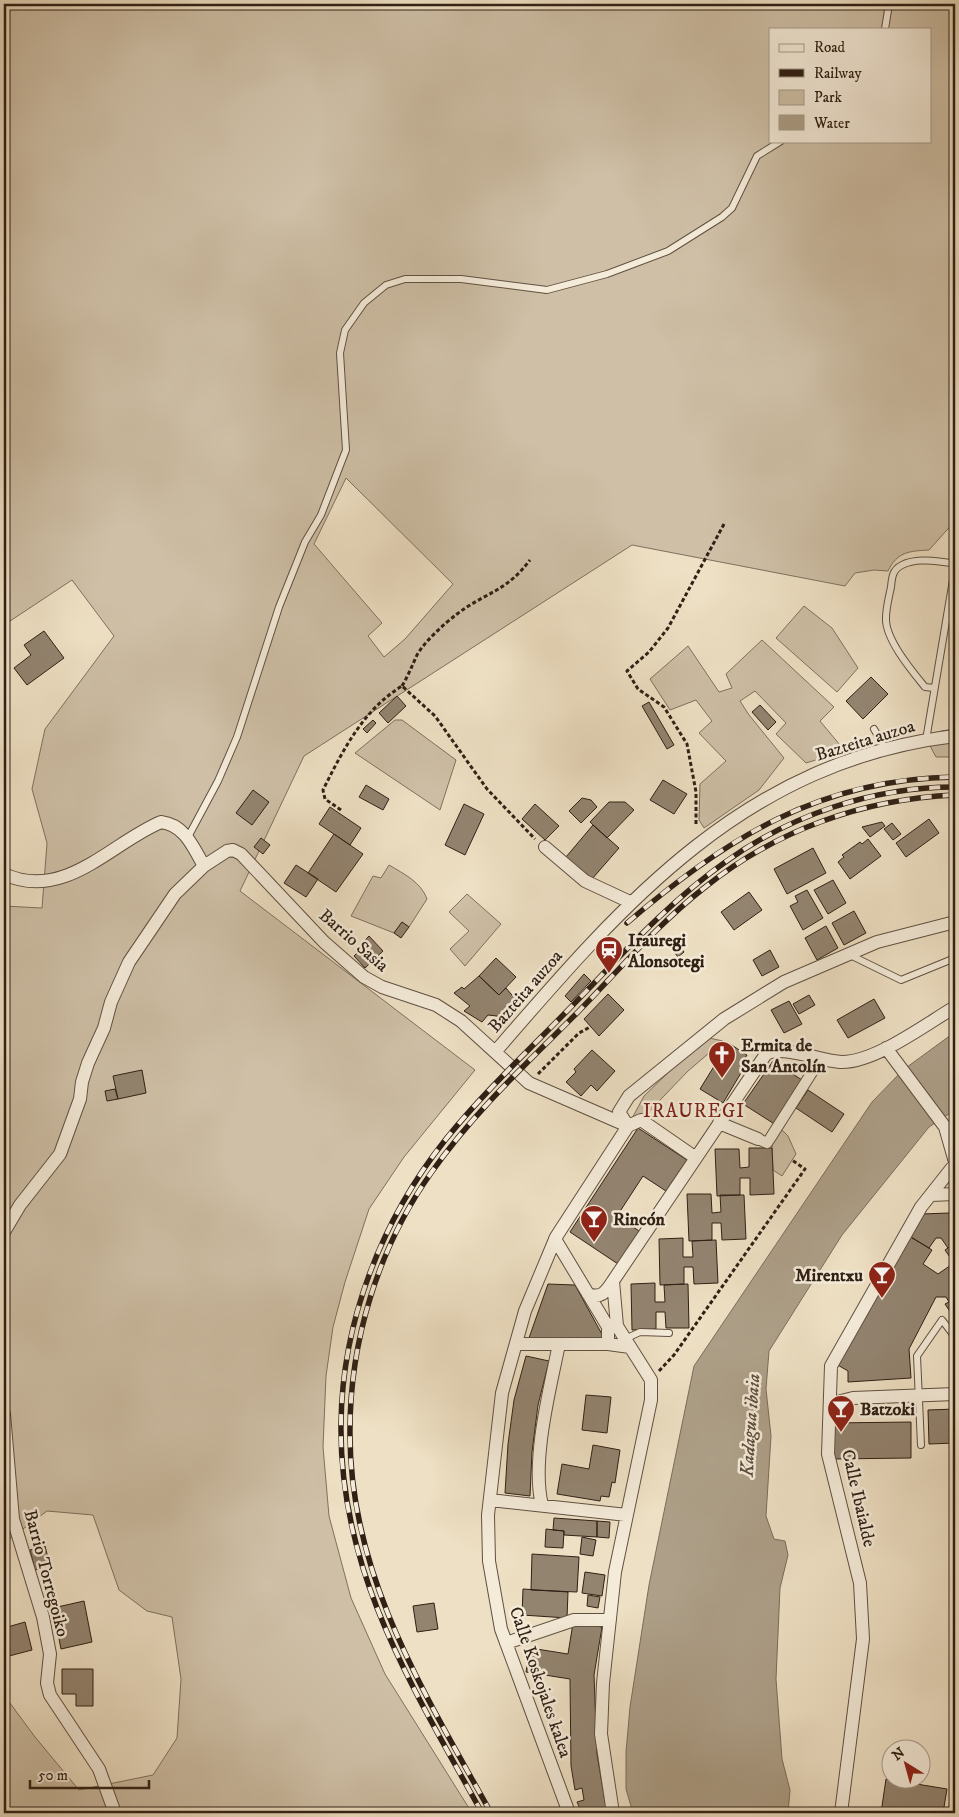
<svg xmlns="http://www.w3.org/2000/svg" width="959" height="1817" viewBox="0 0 959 1817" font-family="'IM FELL DW Pica',serif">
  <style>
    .green { fill: #cebfa6; stroke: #7f705e; fill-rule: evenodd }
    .water { fill: #ad9f88; stroke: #7b6c5a }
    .building { fill: #938470; stroke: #302015 }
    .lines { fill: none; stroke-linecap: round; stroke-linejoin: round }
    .service-casing { stroke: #605041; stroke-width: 8 }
    .pedestrian-casing { stroke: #605041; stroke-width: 12 }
    .minor-casing { stroke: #605041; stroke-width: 14 }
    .path { stroke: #302015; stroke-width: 3; stroke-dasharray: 4 2.5; stroke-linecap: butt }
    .service { stroke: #f4ebd9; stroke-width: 6 }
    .pedestrian { stroke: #f4ebd9; stroke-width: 10 }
    .minor { stroke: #f4ebd9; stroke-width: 12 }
    .rail-casing { stroke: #302015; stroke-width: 5.5 }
    .rail { stroke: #f4ebd9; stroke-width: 4; stroke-dasharray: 11; stroke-linecap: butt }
    .labels { text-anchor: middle; stroke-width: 5; stroke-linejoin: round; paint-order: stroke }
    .street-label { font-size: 18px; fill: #302015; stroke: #f4ebd9 }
    .poi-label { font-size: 18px; font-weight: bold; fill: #302015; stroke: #f4ebd9; text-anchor: start }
    .neighbourhood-label { font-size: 19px; letter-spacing: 1px; fill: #7a1f14; stroke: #f4ebd9 }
    .water-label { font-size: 19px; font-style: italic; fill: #5c4c3d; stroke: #f4ebd9 }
  </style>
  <rect width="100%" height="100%" fill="#eee0c4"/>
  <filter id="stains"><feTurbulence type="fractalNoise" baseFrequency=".004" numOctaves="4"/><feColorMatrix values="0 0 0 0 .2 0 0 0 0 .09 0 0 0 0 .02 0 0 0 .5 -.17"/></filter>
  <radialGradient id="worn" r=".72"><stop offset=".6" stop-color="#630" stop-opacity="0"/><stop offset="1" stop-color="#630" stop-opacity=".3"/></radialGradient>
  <!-- green -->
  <path class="green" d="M4 4H955V521L929 550C909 551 897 552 888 571L874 570 855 573 845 586 632 545 304 756 240 891 475 1070 404 1157 369 1209 345 1282 333 1327 326 1376 323 1447 329 1516 351 1598 385 1674 472 1813H4V1695L35 1737 79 1790 153 1775 177 1738 181 1679 172 1617 147 1611 119 1590 93 1515 47 1511 4 1543V906L42 908 47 843 32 789 45 729 114 636 72 580 4 625ZM770 29H930V141H770ZM346 478 453 584 405 639 384 657 368 636 382 623 314 544Z
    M804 606 832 628 858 668 837 692 776 638Z
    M762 640 834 707 820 721 845 751 806 763 776 734 786 723 755 691 740 701 749 715 784 758 759 790 704 828 699 820 700 784 726 761 699 733 712 721 696 700 670 710 650 679 688 646 719 692 732 688 726 674Z
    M395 720H402L456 760 440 810 355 753Z
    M955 729V757H936L929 744 941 731Z
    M389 865C404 874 421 882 427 899L409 927 402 922 394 933 351 916 373 876 381 878Z
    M467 894 501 924 465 966 450 949 469 931 449 912Z
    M709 1038 723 1041 688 1071 641 1120 628 1126 644 1096 674 1067Z
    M781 1129 788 1136 796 1154 782 1176 773 1170 772 1142Z"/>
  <!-- water -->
  <path class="water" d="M955 1032V1110L929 1127 842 1235 769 1351 766 1389 771 1436 766 1516 774 1539 785 1541 788 1555 780 1588 776 1679 782 1759 790 1790 788 1813H633L626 1789V1752L630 1707 649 1585 694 1366 872 1102 903 1070Z"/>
  <!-- building -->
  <path class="building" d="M44 631 64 658 27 685 14 668 31 655 24 645Z
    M871 677 888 694 863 719 846 701Z
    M397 696 406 706 388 723 379 713Z
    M649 702 674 745 667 749 642 706Z
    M760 705 776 722 768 730 752 712Z
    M373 720 376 723 367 733 363 729Z
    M663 780 687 794 674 814 650 800Z
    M366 785 389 799 383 810 359 797Z
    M253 790 269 802 252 825 236 813Z
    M582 798 591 800 597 807 581 823 569 811Z
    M609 802H625L634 810 607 838 590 822Z
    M464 804 484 814 465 855 445 845Z
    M535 804 559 826 545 840 522 819Z
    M330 807 361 828 350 845 319 824Z
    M929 819 939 833 906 857 896 843Z
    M882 822 885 826 870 837 862 827Z
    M892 823 901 834 893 840 884 829Z
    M593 825 619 848 592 879 566 857Z
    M334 834 363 854 336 892 308 873Z
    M261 838 270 845 263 854 254 847Z
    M868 839 881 856 850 879 838 862 844 857 842 855 860 842 862 844Z
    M813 848 826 873 787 894 774 869Z
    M296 865 318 879 306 897 284 883Z
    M833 880 846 903 828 914 814 890Z
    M807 890 823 918 803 930 790 906 798 902 795 896Z
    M749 892 762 910 734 930 721 912Z
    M854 911 866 933 844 945 832 923Z
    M402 922 409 927 401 938 394 933Z
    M826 926 838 948 817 960 805 938Z
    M369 936 383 951 365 968 354 956 357 953 355 951Z
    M674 939 684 952 678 957 668 944Z
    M770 950 779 967 762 976 753 960Z
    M496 958 516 977 499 995 479 976Z
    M584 974 591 981 571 1002 565 996Z
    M479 976 499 995 506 988 516 1000 505 1017 488 1015 482 1022 464 1011 470 1006 454 993 462 987 464 989Z
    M608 994 624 1010 599 1036 584 1019Z
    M809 995 815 1005 799 1014 793 1004Z
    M874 999 885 1018 848 1038 837 1020Z
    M789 1001 802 1024 784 1033 771 1010Z
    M730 1044 747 1055 740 1066 744 1068 723 1103 700 1089 721 1055 723 1056Z
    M592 1050 615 1071 597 1091 591 1085 581 1096 566 1082 576 1072 574 1069Z
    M773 1061 805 1082 776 1125 743 1104Z
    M142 1070 146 1093 118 1099 113 1076Z
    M115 1089 118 1099 107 1101 105 1091Z
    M808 1090 844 1114 832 1132 796 1108Z
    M638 1128 687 1160 666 1191 643 1176 617 1216 639 1231 618 1264 570 1232Z
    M749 1148H772L774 1194 750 1195V1178H740V1195L717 1196 715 1149H739L740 1168 749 1167Z
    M687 1194H711L712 1213 721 1212 720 1195H744L746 1239 722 1240 721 1223H712V1240L689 1241Z
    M949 1213 955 1222V1243L948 1248 941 1238H936L929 1248 909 1236 922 1214Z
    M909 1236 932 1250 923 1264 938 1274 954 1263 945 1250 955 1243V1319L945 1304 949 1302 946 1297H936L909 1349 911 1378 848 1382V1371L836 1364Z
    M683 1238V1257H693L692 1241 716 1240 718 1283 694 1284 693 1267H684V1284L660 1285 659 1239Z
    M655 1283V1302H665L664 1285 688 1284 689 1328H666L665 1312H656V1329L632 1330 631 1284Z
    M548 1284 575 1285 604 1338H529Z
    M526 1356 549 1361 538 1405 532 1452 530 1496 505 1493 508 1444 514 1400Z
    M586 1395 611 1397 607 1433 582 1430Z
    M955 1409V1443L929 1444 928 1410Z
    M911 1422V1458L833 1459 832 1423Z
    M593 1445 620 1450 615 1483 612 1482 609 1497 601 1496 600 1501 557 1494 562 1464 589 1469Z
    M554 1518 597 1521V1537L564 1535V1531L553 1530Z
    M597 1521 610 1522 609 1538 597 1537Z
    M546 1529 564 1531 563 1548 545 1547Z
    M582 1537 596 1540 593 1556 580 1554Z
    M45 1546 50 1566 35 1570 30 1550Z
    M532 1554 579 1557 577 1592 531 1590Z
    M585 1572 605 1575 602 1596 582 1593Z
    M523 1589 568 1592 567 1618 522 1615Z
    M588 1595 600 1597 598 1608 587 1606Z
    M84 1601 92 1642 61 1649 53 1608Z
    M434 1603 438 1629 417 1632 413 1606Z
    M25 1622 32 1650 9 1656 4 1639V1628Z
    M573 1623 602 1627 594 1675 597 1754 607 1813H582L577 1802 584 1800 582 1788 575 1790 571 1766 570 1679 526 1672 530 1648 568 1654Z
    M62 1669H93V1706H76V1694H62Z
    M886 1779 947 1789 943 1813H881Z
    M952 1790H955V1813H948Z"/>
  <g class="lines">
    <defs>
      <path id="service" d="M885 29 889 4
        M934 688 925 687C912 671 885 639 886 618 886 608 889 597 891 587 892 578 892 570 902 565 918 557 938 562 955 563
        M874 729 885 748
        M926 740 955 568
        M188 837 218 781 237 737 279 607 305 542 321 515 346 450 340 353 345 330 364 303 386 285 405 279H461L547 290 607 274 668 251 722 217 732 208 757 156 781 141
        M850 955 901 980 955 958
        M625 1339 640 1332 669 1333
        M921 1445 917 1356 942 1320 955 1337"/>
      <path id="pedestrian" d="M758 1139 767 1143 771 1137 821 1058"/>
      <path id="minor" d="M545 847 585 881 630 902
        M4 874C64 902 111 843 161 822 185 825 193 847 204 866
        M886 1048 945 1127 955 1162
        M496 1051C625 901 746 761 955 736
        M719 1123 758 1139
        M628 1126 619 1112 629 1096 724 1019 784 982 877 942 955 922
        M628 1126 641 1120 696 1158
        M931 1195 955 1194
        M4 1232 20 1205 60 1154 80 1099 82 1082 88 1063 104 1028 111 1002 129 962 175 894 204 866 227 851 233 850 241 854 324 942 364 977 382 987 436 1005 461 1021 529 1083 628 1126
        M555 1239 608 1327V1344
        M588 1294C601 1299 606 1292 613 1281
        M516 1344H608L630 1347
        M831 1412 841 1401 853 1398 955 1394
        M4 1414 13 1519 43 1617 50 1654 47 1683 50 1695 99 1769 115 1813
        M490 1500 627 1515
        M542 1505C531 1461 550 1389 559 1344
        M506 1643 574 1620H610
        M569 1813 501 1629 489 1561 488 1515 502 1393 525 1311 556 1237 628 1126
        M613 1813 601 1734 603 1683 615 1572 651 1400V1380L617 1326 613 1281 766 1054C783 1044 822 1062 842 1062 876 1062 926 1024 955 1007
        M841 1813 863 1639 860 1583 828 1454 831 1366 921 1207 955 1164"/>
    </defs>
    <!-- service casing -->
    <use href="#service" class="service-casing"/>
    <!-- pedestrian casing -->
    <use href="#pedestrian" class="pedestrian-casing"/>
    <!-- minor casing -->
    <use href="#minor" class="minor-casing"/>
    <!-- path -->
    <path class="path" d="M402 686C408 676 412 666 417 655 425 641 444 624 457 614 486 592 506 592 530 560
      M341 810 325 799 323 790C343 750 363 710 402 686L435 716 487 789 535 839
      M696 824V792L687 744 664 707 638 689 627 671 649 652 668 628 724 524
      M538 1074 579 1033 590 1027
      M659 1371 674 1355 805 1169 792 1160"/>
    <!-- service -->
    <use href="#service" class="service"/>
    <!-- pedestrian -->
    <use href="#pedestrian" class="pedestrian"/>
    <!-- minor -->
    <use href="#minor" class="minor"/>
    <defs>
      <path id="rail" d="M627 923C726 838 820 779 955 777
        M482 1813C413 1688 339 1572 341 1424 342 1321 382 1219 446 1139 483 1093 527 1052 569 1009 618 959 666 904 724 863 790 815 873 787 955 787
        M491 1813C425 1694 350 1576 350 1435 349 1343 378 1248 431 1173 473 1113 527 1063 578 1012 619 970 658 924 704 888 776 830 863 799 955 795"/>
    </defs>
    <!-- rail casing -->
    <use href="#rail" class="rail-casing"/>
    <!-- rail -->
    <use href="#rail" class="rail"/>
  </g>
  <!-- icons -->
  <defs>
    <symbol id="station-pin" viewBox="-11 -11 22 30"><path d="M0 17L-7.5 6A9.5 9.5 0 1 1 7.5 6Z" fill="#8f2418" stroke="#f4ebd9"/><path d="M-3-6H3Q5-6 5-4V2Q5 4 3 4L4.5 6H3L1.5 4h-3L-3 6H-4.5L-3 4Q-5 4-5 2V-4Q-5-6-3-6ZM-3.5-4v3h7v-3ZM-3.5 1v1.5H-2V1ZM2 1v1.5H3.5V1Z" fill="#fff"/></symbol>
    <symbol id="church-pin" viewBox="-11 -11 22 30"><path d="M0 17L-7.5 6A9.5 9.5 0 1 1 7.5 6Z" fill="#8f2418" stroke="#f4ebd9"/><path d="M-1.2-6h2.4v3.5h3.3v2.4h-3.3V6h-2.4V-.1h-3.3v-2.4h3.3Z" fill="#fff"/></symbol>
    <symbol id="bar-pin" viewBox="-11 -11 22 30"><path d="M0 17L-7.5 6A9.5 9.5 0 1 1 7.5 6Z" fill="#8f2418" stroke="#f4ebd9"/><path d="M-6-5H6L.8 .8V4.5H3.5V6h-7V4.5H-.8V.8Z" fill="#fff"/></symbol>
  </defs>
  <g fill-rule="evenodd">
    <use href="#station-pin" x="593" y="934" width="32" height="43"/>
    <use href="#church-pin" x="706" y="1039" width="32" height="43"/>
    <use href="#bar-pin" x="578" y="1203" width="32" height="43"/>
    <use href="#bar-pin" x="866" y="1259" width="32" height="43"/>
    <use href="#bar-pin" x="825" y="1393" width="32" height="43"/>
  </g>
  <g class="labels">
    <!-- street labels -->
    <g class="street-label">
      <text transform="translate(865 740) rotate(-17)" y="6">Bazteita auzoa</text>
      <text transform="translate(354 940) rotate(41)" y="6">Barrio Sasia</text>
      <text transform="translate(525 991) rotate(-49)" y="6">Bazteita auzoa</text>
      <text transform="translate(859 1498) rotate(77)" y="6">Calle Ibaialde</text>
      <text transform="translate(47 1573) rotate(75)" y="6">Barrio Torregoiko</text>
      <text transform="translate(541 1682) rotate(71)" y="6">Calle Koskojales kalea</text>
    </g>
    <!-- poi labels -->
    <g class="poi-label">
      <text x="628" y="946">Irauregi<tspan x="628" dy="21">Alonsotegi</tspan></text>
      <text x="741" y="1051">Ermita de<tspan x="741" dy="21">San Antolín</tspan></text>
      <text x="613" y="1225">Rincón</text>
      <text x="863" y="1281" text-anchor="end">Mirentxu</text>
      <text x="860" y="1415">Batzoki</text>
    </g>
    <!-- neighbourhood labels -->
    <g class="neighbourhood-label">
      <text x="694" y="1117">IRAUREGI</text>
    </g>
    <!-- water labels -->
    <g class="water-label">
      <text transform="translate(749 1425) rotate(-86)" y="7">Kadagua ibaia</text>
    </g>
  </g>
  <!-- margin -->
  <rect width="959" height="1817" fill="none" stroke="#eee0c4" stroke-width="20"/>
  <rect x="5" y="5" width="949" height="1807" fill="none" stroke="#302015" stroke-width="2.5"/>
  <rect x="10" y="10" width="939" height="1797" fill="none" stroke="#302015"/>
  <!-- legend -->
  <rect x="769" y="28" width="162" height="115" fill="#f4ebd9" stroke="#a69a8b"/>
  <rect x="779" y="44" width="25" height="8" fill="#f4ebd9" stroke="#a69a8b"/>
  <text x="814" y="52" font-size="15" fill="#302015">Road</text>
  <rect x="779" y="69" width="25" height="8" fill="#302015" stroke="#a69a8b"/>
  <text x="814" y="78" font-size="15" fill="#302015">Railway</text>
  <rect x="779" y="90" width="25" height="15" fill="#cebfa6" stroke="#a69a8b"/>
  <text x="814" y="102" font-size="15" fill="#302015">Park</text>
  <rect x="779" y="115" width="25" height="15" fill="#ad9f88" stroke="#a69a8b"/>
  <text x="814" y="128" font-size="15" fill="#302015">Water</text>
  <!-- north arrow -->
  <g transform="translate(906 1764) rotate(323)"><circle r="24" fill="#f4ebd9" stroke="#a69a8b"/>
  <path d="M0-4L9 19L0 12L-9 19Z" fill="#8f2418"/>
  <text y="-8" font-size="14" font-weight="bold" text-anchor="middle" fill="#302015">N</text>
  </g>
  <!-- scale -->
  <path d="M30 1780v8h119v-8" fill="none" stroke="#302015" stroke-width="2.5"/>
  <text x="38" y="1780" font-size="15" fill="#302015" stroke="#f4ebd9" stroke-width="4" paint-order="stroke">50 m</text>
  <rect width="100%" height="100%" filter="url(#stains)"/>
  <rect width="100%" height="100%" fill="url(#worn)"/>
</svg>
